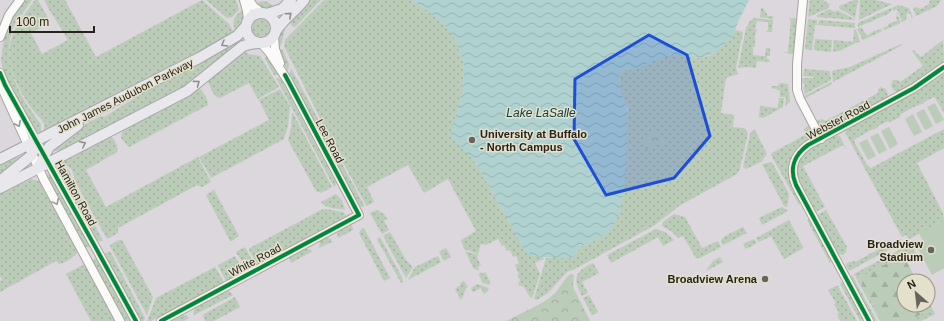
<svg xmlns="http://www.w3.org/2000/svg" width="944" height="321" viewBox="0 0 944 321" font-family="Helvetica,sans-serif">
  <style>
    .education { fill: #dcd6dd; fill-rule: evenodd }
    .grass { fill: url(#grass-dots) }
    .forest { fill: url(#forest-firs) }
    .park { fill: url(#park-crowns) }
    .garden { fill: #bbccb9 }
    .water { fill: url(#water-waves) }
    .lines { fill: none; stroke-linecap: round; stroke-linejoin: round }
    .minor-casing { stroke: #a8a59d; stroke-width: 10 }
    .major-casing { stroke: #a6a3a9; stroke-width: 12 }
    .minor { stroke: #fafaf8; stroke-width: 8 }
    .major { stroke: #e8e7ec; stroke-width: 10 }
    .cycleway-casing { stroke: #e5e0cc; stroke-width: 6 }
    .cycleway { stroke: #00873e; stroke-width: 4 }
    .oneway { stroke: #908f8e }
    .oneway2 { stroke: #9a9995 }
    .marked { fill: #1d4ed8; fill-opacity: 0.2; stroke: #1d4ed8; stroke-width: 3; stroke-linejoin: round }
    .poi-dot { fill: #66645c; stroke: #e5e0cc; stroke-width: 1.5 }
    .labels { text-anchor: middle; stroke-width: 3; stroke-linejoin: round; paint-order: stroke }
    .street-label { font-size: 11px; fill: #25231c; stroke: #e5e0cc }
    .poi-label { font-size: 11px; font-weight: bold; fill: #25231c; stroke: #e5e0cc; text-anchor: end }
    .water-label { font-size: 12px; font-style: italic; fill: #0a3b3d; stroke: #e5e0cc }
  </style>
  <defs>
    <pattern id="grass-dots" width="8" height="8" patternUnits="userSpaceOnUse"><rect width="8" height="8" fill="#bbccb9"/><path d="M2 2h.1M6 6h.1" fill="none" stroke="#a1af9e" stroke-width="1.8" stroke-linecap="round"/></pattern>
    <pattern id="forest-firs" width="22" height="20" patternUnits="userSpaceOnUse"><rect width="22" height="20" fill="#bbccb9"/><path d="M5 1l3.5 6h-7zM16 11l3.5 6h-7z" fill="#a1af9e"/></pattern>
    <pattern id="park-crowns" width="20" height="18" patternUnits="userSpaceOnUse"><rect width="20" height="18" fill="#bbccb9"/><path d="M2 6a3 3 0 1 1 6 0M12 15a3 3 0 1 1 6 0" fill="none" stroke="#a1af9e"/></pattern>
    <pattern id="water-waves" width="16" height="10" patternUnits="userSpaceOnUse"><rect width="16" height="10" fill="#afd2d1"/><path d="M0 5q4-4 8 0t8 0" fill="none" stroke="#96b4b3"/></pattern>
  </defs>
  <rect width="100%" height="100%" fill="#dfdcd2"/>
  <!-- education -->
  <path class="education" d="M0 0H944V321H0ZM904 281H928V305H904Z"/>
  <!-- grass -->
  <path class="grass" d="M25 0H32C26 9 18 18 13 28 0 64 20 97 41 124V133L35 131 32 127 5 78 1 60 5 32 11 17Z
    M35 0H38L48 18V24L31 33 42 54 68 40C60 26 51 14 44 0H65L96 57 202 0 229 24 234 33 195 55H192L44 133V124C41 118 36 114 32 109 17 87 2 62 13 34 18 22 27 11 35 0Z
    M206 0H236L239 10 232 17 227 18Z
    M306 0H321L295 27H293L288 20Z
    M324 0H411L428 11 446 26 453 36 463 60 464 72 462 91 471 157 479 168 525 251 529 254 544 258V259L535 263 540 274 532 298 530 297 524 287 518 285 520 280 517 275 519 274 515 265 519 263 516 256 513 257 510 250 507 251 504 245 502 246 498 239 486 245 481 244 478 254 464 249 461 240 476 231 448 179 424 193 408 165 367 187 374 202 367 206 366 205 332 142 284 46 285 40Z
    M810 0H823L829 4V8L808 17Z
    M854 0H858L855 18 839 8V6Z
    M860 0H875L892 4 859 20Z
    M930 0H941L937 6 916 16 913 8 916 7 921 9 929 4Z
    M262 1 268 2 274 7C266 9 262 10 256 4Z
    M898 5 909 8 913 17 911 18V14L907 13 906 20 902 22 897 9 893 11 892 8Z
    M761 8H763L768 16H773V19L760 17Z
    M891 8 892 10 888 14 858 27V23Z
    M830 9 832 11 836 12 837 10 856 20 817 17V15Z
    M243 10V22L236 32C231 23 234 15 243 10Z
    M896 11 901 23 884 30 883 28 888 26V24L897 21 896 17 897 16Z
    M754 18 773 20 772 32H766L768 30V22L757 21 755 29H757L756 33H755C755 38 755 43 755 47H753V55L765 56 766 48H770V56H767V59H769L770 62 757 61 756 68 747 67 738 68 746 28 750 21Z
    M789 18 799 19 795 52 792 54 783 52H788L791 20 789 19Z
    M808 19 817 20V25H815L812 50 805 49Z
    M252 28a9 9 0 1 1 18 0a9 9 0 1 1-18 0Z
    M819 20 855 23V28L818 25Z
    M286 25 281 45 278 47C277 38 278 30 286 25Z
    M861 27 867 36 875 30 876 31 881 29 882 31 863 40 857 29Z
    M735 30 743 32 736 68 738 74 726 78 721 113 734 115 733 127 744 128 748 133 740 169 737 174 679 206 655 225 575 269 567 272 548 293 537 300 534 299 546 258 556 257 567 258H571L577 252 580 247 598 239 623 198 628 109 619 88 620 74 625 70C636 71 642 65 651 61 657 59 666 57 672 55 681 54 691 58 700 58 712 58 731 41 735 30Z
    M854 30H856L860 41 839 51 833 52 834 40 853 42Z
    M237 38 241 45 207 72 181 89 67 148 57 151 52 150 80 127 101 116 104 117 148 90 189 68Z
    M815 39 832 40 831 52 814 50Z
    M943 40 944 63 914 85 898 92 894 91 891 85 893 80H897L900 82 923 66 912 51 914 50 917 54H918L921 57Z
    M901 44 902 45 895 49 833 82 832 71 850 67Z
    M244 49 248 54 260 56 279 87 258 99 249 83 220 98C212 96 210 86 207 79Z
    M278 49 283 50 289 64 288 71 282 61Z
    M267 55 279 75H274L265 59Z
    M291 68 364 205V207H361L358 204 290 74Z
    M804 69 830 71 831 80 805 94 803 87H805L804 84H803L802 78H814V77L803 76Z
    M944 71V113L935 98 934 97 924 102 923 104C915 105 909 110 901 114L900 117 890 122 888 121 878 126 877 128C869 130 863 135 855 139L854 141 867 165 871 168 944 129V148L917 163 943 213 944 221 909 239 906 235 902 237 845 132 848 128 921 88Z
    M276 78 281 79 335 181 336 185 334 187Z
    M831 82 832 84 804 99V96Z
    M780 83 788 84 790 101 786 106 785 105 786 97H780V90L771 88 772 86H778Z
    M198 87C204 92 207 97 208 105L129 147 125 143 121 138 123 129 187 97Z
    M880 87 886 89 888 95 887 99 824 132 821 131 817 124 818 120 823 119 825 121 878 93V90Z
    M280 89 290 106 288 126 284 139 211 178 199 157 269 120 259 100Z
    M779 98H784L783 107 763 118 759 117 760 106 778 108Z
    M292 113H293L332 187 321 193 316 191 288 140 291 128Z
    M808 126 812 128 814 136C812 141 804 143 800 147 791 154 787 169 790 179 792 187 798 195 801 202L799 205 771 155 772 153 805 135 804 129Z
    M755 130 767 154 761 162 746 169 743 167 750 134 752 131Z
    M836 135 840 136 846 149 843 145 803 166 825 207 814 213C804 194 785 169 806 151 814 144 826 140 836 135Z
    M110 136C115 139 119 147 117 152L86 170 106 207 198 157 211 182 202 187 197 185 118 228V233L107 239 76 183 72 170 68 166 59 164 60 162Z
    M20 156 23 157 0 179V164Z
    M772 162 789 194 787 207 784 206 762 164Z
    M59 167 69 170 74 184 103 241H99L96 239 60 172Z
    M50 174 73 217 81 228 90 245 89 247H85L47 178V175Z
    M31 179 39 181 42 185 77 249V253C73 258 65 263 59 264L56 261 0 292V281L2 280 0 276V194Z
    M214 190 239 236 232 241H230L206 195Z
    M336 194 342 200 345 210C337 208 326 209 321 202Z
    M782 207 788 211 762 225 759 218Z
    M326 209 343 212 346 216 257 264 256 262 249 250 250 248 321 210Z
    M377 210 384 214 387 219 384 221 389 230 382 234 370 213Z
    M826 210 847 247 846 252 843 255 838 254 816 216Z
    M674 214 685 217 702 248 718 241 721 247 700 258H696L683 236 678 238 671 231 662 226 663 222Z
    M809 219 811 220 831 258 830 263 807 220Z
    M789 220 803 247 802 249 784 259 771 236 759 242 756 238Z
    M351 224 353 228V230L338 238 337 235 338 232Z
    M743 227 747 233 723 245 721 240 725 236Z
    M362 228H364L390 278 384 281 359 233Z
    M656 229 665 232 674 240 663 246 658 237 611 263 607 255Z
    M390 232 406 260 413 267 406 278 383 236Z
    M327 237 331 239 332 242 319 248 320 241Z
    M380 237 402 277 403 281 401 283 377 239Z
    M754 239 757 243 746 249 743 244Z
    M898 239H901V243L849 271 846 266 847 263 854 261 855 262Z
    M119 240H122L153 297 147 315 110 246V245Z
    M908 245 912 247 917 255 907 260 903 255 859 278 882 321H880L854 274Z
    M245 247 254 264 246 268 236 252Z
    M446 248 451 257 444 261 439 252Z
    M306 249H309L313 251 291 263 289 257Z
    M110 251 145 318 144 321H140L139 320 104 254Z
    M465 251 478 255 477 258 481 265 478 267 479 270 474 269Z
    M235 256 243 271 226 281 218 265Z
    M438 256 441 262 408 280 415 267Z
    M98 257 132 321H124L91 261Z
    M720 257 723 262 706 271 713 261Z
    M593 263 599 273 582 282 588 293 582 296C572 277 575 272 593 263Z
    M85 264 116 321H91L66 274Z
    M215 267 224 282 151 321H147L156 298Z
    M480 272 482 274 485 272 490 282 489 285 483 283 479 275Z
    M852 275 877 321H873L849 278Z
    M464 281 468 287 466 288 462 299H460L455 289 461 285 460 283Z
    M844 281 862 316V321H860L840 284Z
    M477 284 489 288 487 292 484 294 481 288 473 292 471 288Z
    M836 286H838L857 321H840L837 314 839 313 834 304 836 303 828 290Z
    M228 290 233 295 194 315V310L196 307Z
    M589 295 598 312 592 315 583 298Z
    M235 297 240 307 214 321H205L203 316 204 314Z
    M932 308 935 314 921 321H909Z
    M182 315H186L189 318 184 321H171Z"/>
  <!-- forest -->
  <path class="forest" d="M903 255 917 281H904V305H928V301L932 308 909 321H882L859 278Z"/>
  <!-- park -->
  <path class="park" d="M648 132H661V140L663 141V145H652L651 149H645L646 145H643V137H648Z
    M571 274 574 275 573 284 574 289 590 321H506C521 313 540 306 553 295 560 289 563 279 571 274Z"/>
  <!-- garden -->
  <path class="garden" d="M935 103 944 120 936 124 927 107Z
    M924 109 933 126 925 130 916 113Z
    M913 114 922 132 914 136 905 119Z
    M889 127 898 144 890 149 881 131Z
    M878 133 887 150 879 154 870 137Z
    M867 139 876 156 868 160 859 143Z
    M944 221V268L932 275 917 247 924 243 919 233Z"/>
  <!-- water -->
  <path class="water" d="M411 0H749L738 22 733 36 719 50 709 55 702 58 673 55 651 62 641 67 630 70H625L620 74C617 89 627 100 628 115 627 139 628 209 613 226 606 234 597 240 588 244 585 245 582 245 580 247 577 251 576 255 572 257 566 260 560 257 554 257 544 257 533 258 525 251L476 163 450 136 462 91 464 72 463 60 453 36 446 26 428 11Z"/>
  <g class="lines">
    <defs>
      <path id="minor" d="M244 0 247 11 248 20
        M249 0 254 7 262 13
        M803 0 797 64V90L800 99 821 139
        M274 36 275 49 280 63
        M0 37 9 15 20 0
        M0 73 5 85C49 164 93 242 136 321
        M1 86 44 180 120 321
        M161 321 359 215 288 81 269 52 261 43
        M869 321 796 185C789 169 794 155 808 145L914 88 944 67"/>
      <path id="major" d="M246 28a15 15 0 1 1 30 0a15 15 0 1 1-30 0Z
        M267 14 282 9 291 0
        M276 31C284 18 295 12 304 0
        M0 159 199 58 237 36 246 26
        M38 168 49 147 78 125
        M0 181 32 155 36 140
        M0 188 187 91 243 46 250 44 258 43"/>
    </defs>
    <!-- minor casing -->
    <use href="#minor" class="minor-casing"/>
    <!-- major casing -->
    <use href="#major" class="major-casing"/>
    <!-- minor -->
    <use href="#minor" class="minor"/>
    <!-- major -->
    <use href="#major" class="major"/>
    <defs>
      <path id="cycleway" d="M0 73 5 85C49 164 93 242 136 321
        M161 321 359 215 285 75
        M869 321 796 185C789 169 794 155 808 145L914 88 944 67"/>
    </defs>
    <!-- cycleway casing -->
    <use href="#cycleway" class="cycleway-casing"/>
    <!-- cycleway -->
    <use href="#cycleway" class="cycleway"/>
  </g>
  <!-- one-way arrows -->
  <defs><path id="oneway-chevron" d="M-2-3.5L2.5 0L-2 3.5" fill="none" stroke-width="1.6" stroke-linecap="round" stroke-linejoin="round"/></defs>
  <g class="oneway">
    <use href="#oneway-chevron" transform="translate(289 15) rotate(-42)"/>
    <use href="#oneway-chevron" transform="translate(224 44) rotate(150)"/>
    <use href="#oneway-chevron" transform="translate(197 83) rotate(-36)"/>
    <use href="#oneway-chevron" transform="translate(83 144) rotate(-27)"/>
  </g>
  <g class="oneway2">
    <use href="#oneway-chevron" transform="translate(18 124) rotate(63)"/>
    <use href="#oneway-chevron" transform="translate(56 202) rotate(62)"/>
  </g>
  <!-- marked area -->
  <path class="marked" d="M649 35 687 55 710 136 674 178 606 195 574 139 575 79Z"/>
  <!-- markers -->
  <g class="poi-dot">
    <circle cx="472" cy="140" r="4"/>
    <circle cx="931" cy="250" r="4"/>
    <circle cx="765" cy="279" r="4"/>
  </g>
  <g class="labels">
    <!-- street labels -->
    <g class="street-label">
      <text transform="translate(125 96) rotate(-27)" y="4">John James Audubon Parkway</text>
      <text transform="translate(838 120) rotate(-28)" y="4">Webster Road</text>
      <text transform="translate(330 141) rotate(62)" y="4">Lee Road</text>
      <text transform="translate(76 193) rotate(61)" y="4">Hamilton Road</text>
      <text transform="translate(255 260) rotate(-28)" y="4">White Road</text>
    </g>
    <!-- poi labels -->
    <g class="poi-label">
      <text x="480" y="138" text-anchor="start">University at Buffalo<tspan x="480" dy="13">- North Campus</tspan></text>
      <text x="923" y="248">Broadview<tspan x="923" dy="13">Stadium</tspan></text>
      <text x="757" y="283">Broadview Arena</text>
    </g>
    <!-- water labels -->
    <g class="water-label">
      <text x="541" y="117">Lake LaSalle</text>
    </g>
  </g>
  <!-- north arrow -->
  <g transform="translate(916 293) rotate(332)"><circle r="19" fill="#e5e0cc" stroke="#989486"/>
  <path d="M0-3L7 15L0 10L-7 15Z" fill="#66645c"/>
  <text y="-6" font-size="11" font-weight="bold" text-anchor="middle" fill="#25231c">N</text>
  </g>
  <!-- scale -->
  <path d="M10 26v6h84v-6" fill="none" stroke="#25231c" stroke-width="2"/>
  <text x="16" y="26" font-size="12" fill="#25231c" stroke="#e5e0cc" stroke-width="3" paint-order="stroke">100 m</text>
</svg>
